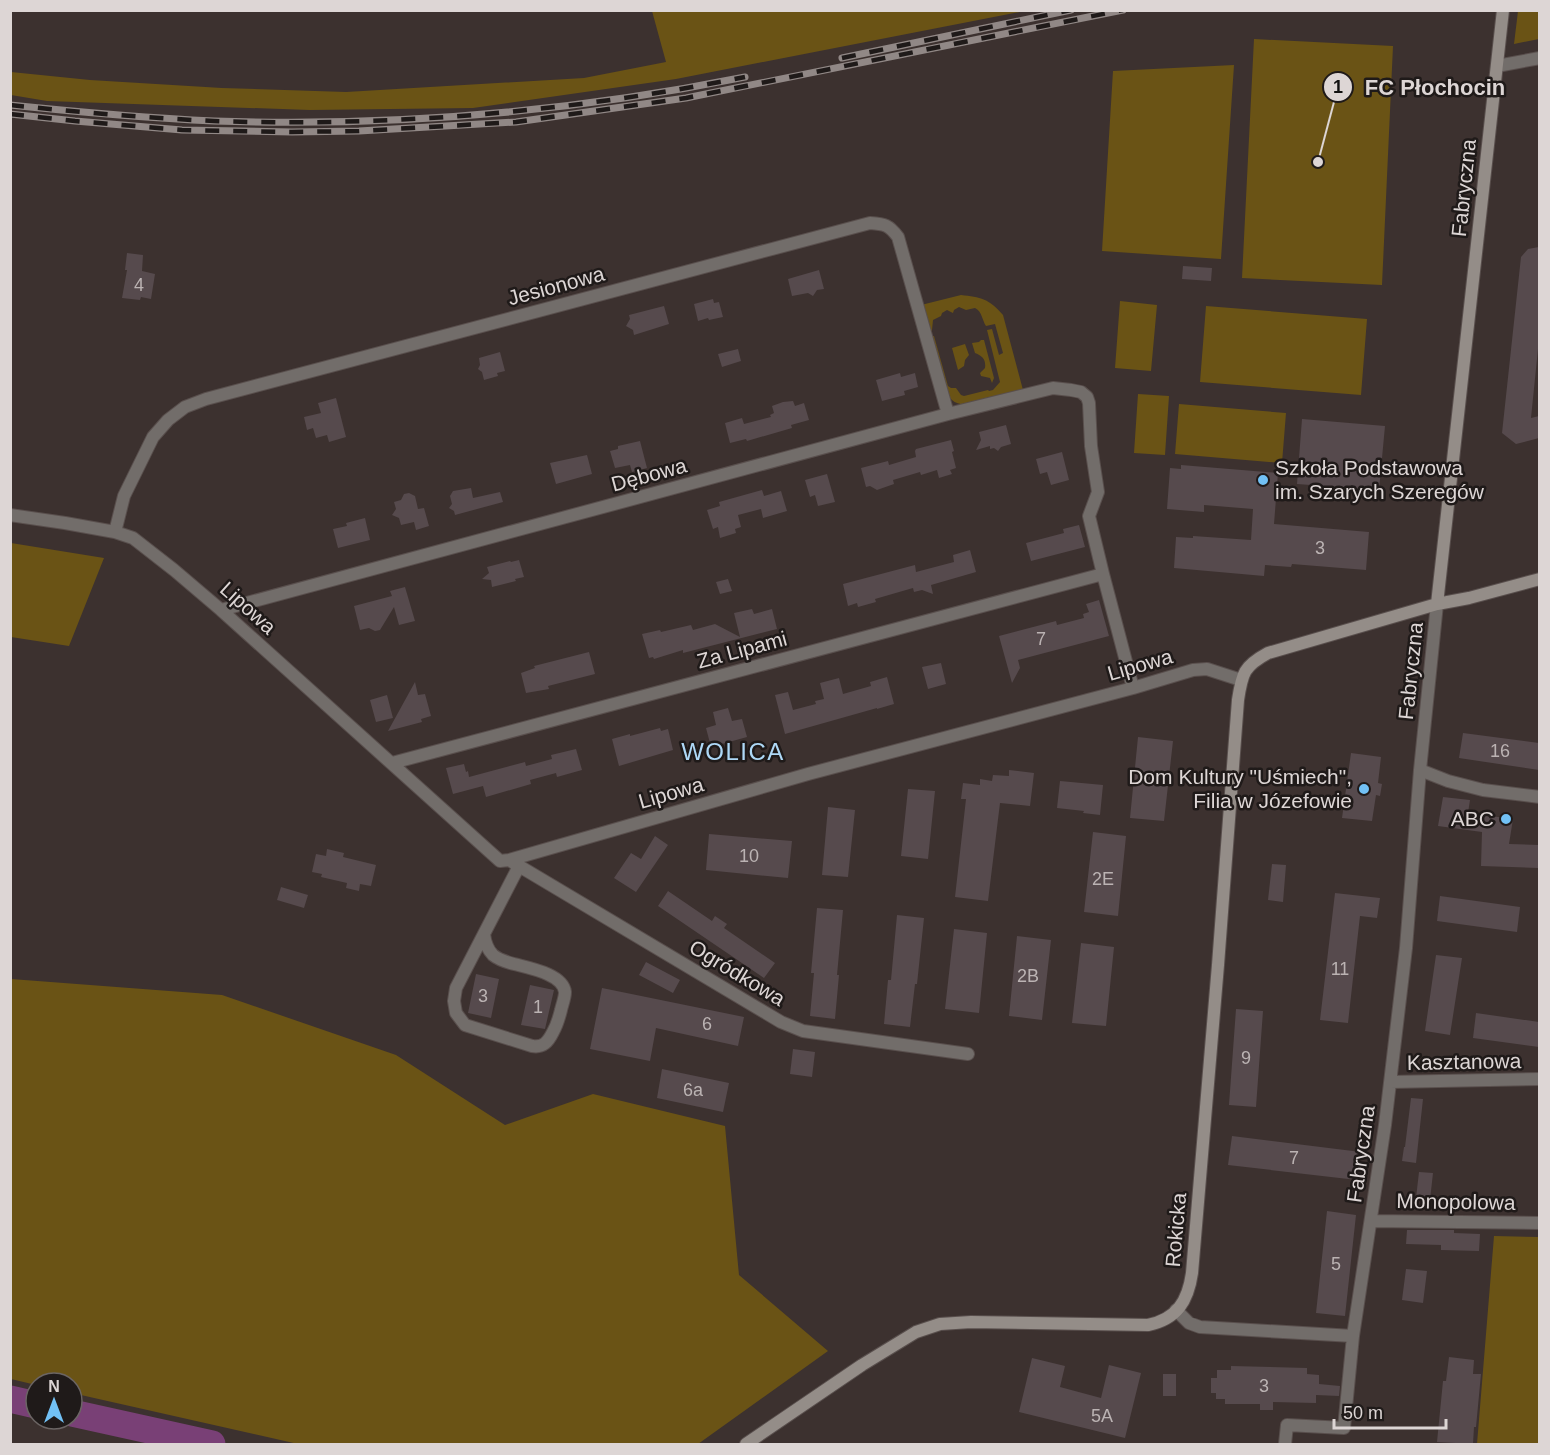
<svg xmlns="http://www.w3.org/2000/svg" width="1550" height="1455" viewBox="0 0 1550 1455" font-family="Arial,sans-serif">
  <style>
    .green { fill: #6a5315 }
    .lines { fill: none; stroke-linecap: round; stroke-linejoin: round }
    .river { stroke: #794076; stroke-width: 27 }
    .building { fill: #564a4d }
    .minor-casing { stroke: #594f4d; stroke-width: 14 }
    .secondary-casing { stroke: #594f4d; stroke-width: 14 }
    .minor { stroke: #726d6a; stroke-width: 12 }
    .secondary { stroke: #948d88; stroke-width: 12 }
    .rail-casing { stroke: #918886; stroke-width: 7 }
    .rail { stroke: #1f1a19; stroke-width: 4.5; stroke-dasharray: 14; stroke-linecap: butt }
    .poi-dot { fill: #72c1f5; stroke: #1f1a19; stroke-width: 2 }
    .labels { text-anchor: middle; stroke-width: 5; stroke-linejoin: round; paint-order: stroke }
    .number-label { font-size: 18px; fill: #bbb3b3 }
    .street-label { font-size: 21px; fill: #ddd6d5; stroke: #1f1a19 }
    .poi-label { font-size: 21px; fill: #ddd6d5; stroke: #1f1a19; text-anchor: end }
    .quarter-label { font-size: 24px; letter-spacing: 1.5px; fill: #aed8f6; stroke: #1f1a19 }
    .leader { fill: none; stroke: #ddd6d5; stroke-width: 2 }
    .callout-dot { fill: #ddd6d5; stroke: #1f1a19; stroke-width: 2 }
    .mark-label { font-size: 18px; text-anchor: middle; font-weight: bold; fill: #111 }
    .callout-label { font-size: 22px; text-anchor: middle; font-weight: bold; fill: #ddd6d5; stroke: #1f1a19; stroke-width: 5; stroke-linejoin: round; paint-order: stroke }
  </style>
  <rect width="100%" height="100%" fill="#3c312f"/>
  <!-- green -->
  <path class="green" d="M652 11H1025L676 79 473 108 310 110 47 101 11 95V72L90 80 222 88 346 92 584 78 666 62Z
    M1518 11H1539V39L1514 44Z
    M1254 39 1393 46 1382 285 1242 278Z
    M1234 65 1221 259 1102 251 1113 71Z
    M961 295C980 297 990 299 1003 315L1023 390 965 405C960 404 955 403 952 400 942 391 933 350 929 336H934L948 386 951 388H956L961 395 964 396 988 390 989 391 993 390 1000 382 987 330 992 329 999 355 1003 353 995 324 986 326C982 320 982 311 975 308L966 310 959 307 954 310 953 313 947 310 942 313 941 316 933 320 932 330 931 332 921 305Z
    M1120 301 1157 305 1151 371 1115 368Z
    M1206 306 1367 319 1361 395 1200 382Z
    M981 340H984L994 378 992 383 990 378 981 376 980 373 985 368C986 360 983 356 975 353L972 343 979 342Z
    M965 344 969 355 965 360 964 366 958 370 952 348Z
    M1138 394 1169 396 1165 455 1134 453Z
    M1179 404 1286 413 1282 463 1175 454Z
    M11 543 104 558 69 646 11 637Z
    M11 979 222 995 396 1055 505 1125 593 1094 725 1126 739 1275 828 1351 698 1444H298L72 1393V1383H36V1385L11 1379Z
    M1494 1236 1539 1237V1444H1477Z"/>
  <g class="lines">
    <!-- river -->
    <path class="river" d="M10 1399 36 1405
      M72 1413 212 1444"/>
  </g>
  <!-- building -->
  <path class="building" d="M1539 247V339L1531 418 1539 416V438L1516 444 1502 433 1521 257 1528 249Z
    M127 253 143 255 142 271 155 274 151 299 141 297 140 300 122 298 127 270H125Z
    M1183 266 1212 268 1211 281 1182 279Z
    M819 270 824 289 817 290 813 296 808 293 792 296 788 279Z
    M713 299 714 303 719 302 723 317 709 320 708 318 698 321 694 304Z
    M664 306 669 324 634 335 633 330 626 326 630 319 629 315Z
    M738 349 741 361 722 367 718 354Z
    M500 352 505 371 497 373 498 376 484 380 482 372 478 369 480 365 479 358Z
    M900 373 901 377 915 373 918 387 904 391 905 395 882 401 876 380Z
    M336 398 346 437 329 442 327 435 316 438 313 428 307 430 304 417 321 413 318 403Z
    M793 401 795 406 804 403 809 420 791 425 792 428 747 441 746 439 730 443 725 423 742 418 744 424 771 417 770 415 774 413 772 406 783 402Z
    M1302 419 1385 426 1379 490 1297 484Z
    M1006 425 1011 444 1001 447 998 451 994 448 990 449V446L976 450 981 440 979 432Z
    M951 440 954 451 952 452 956 468 950 470 952 474 939 478 937 470 921 475 920 472 893 480 894 484 877 490 870 486 866 487 861 468 888 461 889 465 916 457 915 451 916 449Z
    M640 441 647 468 632 472 630 465 615 468 610 451 618 449V446Z
    M1062 452 1069 480 1051 485 1047 472 1040 474 1036 459Z
    M587 455 592 474 556 484 550 463Z
    M1181 465 1278 473 1274 524 1369 532 1366 570 1292 564 1291 567 1265 565 1264 576 1174 568 1176 537 1193 538V536L1251 540 1253 509 1204 505V512L1167 509 1170 468 1181 469Z
    M827 474 835 502 818 506 815 495 810 497 805 480Z
    M471 488 473 498 500 492 503 502 455 515 454 511 449 508 452 504 450 496 453 491Z
    M762 490 764 496 781 491 787 511 763 518 761 509 738 515 741 527 735 529 736 533 720 538 718 527 713 529 707 510 720 506 719 502Z
    M409 493 415 496 418 509 424 508 429 526 416 530 414 522 401 525 399 518 392 515 396 509 394 502 401 500 404 494Z
    M365 518 370 540 338 548 333 529 347 526 346 523Z
    M1079 525 1085 547 1031 561 1026 543 1064 533 1063 529Z
    M970 550 976 572 931 585 933 594 922 590 914 592 913 588 875 599 876 602 858 607 857 603 848 606 843 584 915 565 916 572 954 562 953 555Z
    M519 560 524 577 515 579 516 581 492 587 491 580 482 579 489 573 487 567 510 561 511 562Z
    M728 579 732 591 720 594 716 582Z
    M405 587 415 621 399 625 394 607 380 630 375 631 369 628 360 630 354 606 392 596 390 591Z
    M1099 600 1109 636 1018 660 1020 668 1012 683 999 636 1056 621 1057 625 1084 618 1083 614 1089 612 1086 604Z
    M752 609 754 614 772 609 777 629 683 653V650L654 659 653 657 649 658 642 634 660 630 661 632 691 625 693 630 715 624 740 637 734 613Z
    M589 652 595 674 548 686 549 689 526 693 521 673 535 668 534 666Z
    M941 663 946 684 928 689 922 667Z
    M887 677 894 704 877 709V708L785 734 775 695 788 692 793 710 816 704 815 701 824 699 820 683 839 678 843 694 871 686 870 682Z
    M415 682 418 695 425 694 431 716 421 719 422 722 388 731Z
    M387 695 393 718 376 722 370 700Z
    M728 708 732 721 742 719 747 737 711 747 706 728 716 725 713 712Z
    M660 728 661 731 668 729 673 750 619 766 612 739 630 734V736Z
    M1463 733 1539 743V770L1459 758Z
    M1138 737 1173 741 1164 821 1130 818Z
    M576 749 582 770 557 777 556 773 530 780 531 784 486 797 483 786 453 794 446 768 464 764 466 772 468 771 469 777 525 762 526 766 552 759 551 755Z
    M1351 753 1381 757 1378 783 1382 784 1380 796 1376 795 1372 821 1342 818Z
    M1009 770 1034 773 1030 806 1000 803 988 901 955 897 966 799H961L963 783 980 785V779L992 781 993 775 1009 776Z
    M1060 781 1103 785 1100 815 1083 813 1084 811 1057 808Z
    M908 789 935 791 928 859 901 856Z
    M1443 797 1470 800 1468 813 1513 819 1509 844 1539 845 1538 868 1481 866 1482 832 1438 826Z
    M828 807 855 810 848 877 822 875Z
    M1093 832 1126 836 1118 916 1084 912Z
    M709 834 792 841 788 878 706 870Z
    M655 836 668 845 636 892 614 878 631 853 641 859Z
    M327 849 344 853 343 857 376 865 371 886 360 884 359 891 346 888 347 883 321 877 322 874 312 872 316 854 326 856Z
    M1272 864 1286 865 1283 902 1268 900Z
    M281 887 308 895 304 908 277 900Z
    M668 891 712 921 715 916 727 924 724 928 775 963 764 978 658 906Z
    M1335 893 1380 898 1377 918 1360 916 1348 1023 1320 1020Z
    M1440 896 1520 907 1517 932 1437 921Z
    M817 908 843 910 837 975H839L835 1019 810 1016 814 973H811Z
    M897 915 924 918 917 984H915L910 1027 884 1024 888 980H891Z
    M954 929 987 933 979 1013 945 1009Z
    M1017 936 1051 940 1042 1020 1009 1016Z
    M1081 943 1114 947 1106 1026 1072 1023Z
    M1436 955 1462 958 1450 1035 1425 1031Z
    M646 962 680 980 673 993 639 975Z
    M476 974 499 979 491 1018 468 1013Z
    M530 985 554 990 545 1029 521 1025Z
    M602 988 744 1017 738 1046 656 1028 650 1061 590 1049Z
    M1236 1009 1263 1011 1256 1107 1229 1105Z
    M1476 1013 1539 1022V1047L1473 1038Z
    M793 1049 815 1052 812 1077 790 1074Z
    M662 1069 729 1083 723 1112 657 1098Z
    M1411 1098 1423 1099 1416 1163 1402 1161 1404 1147H1405Z
    M1232 1136 1361 1152 1357 1180 1228 1165Z
    M1419 1172 1433 1173 1430 1200 1416 1198Z
    M1327 1211 1356 1215 1345 1316 1316 1313Z
    M1407 1230H1454V1233L1480 1234 1479 1251 1441 1250V1245L1406 1244Z
    M1406 1269 1427 1271 1423 1303 1402 1300Z
    M1449 1357 1474 1360 1473 1374H1481L1476 1427H1474L1473 1444 1437 1442 1443 1381H1446Z
    M1032 1358 1065 1366 1060 1387 1101 1398 1109 1365 1141 1373 1125 1438 1019 1412Z
    M1231 1366 1307 1368V1374L1319 1375V1384L1340 1386 1339 1396 1316 1395V1403L1273 1402V1410H1260V1404H1225V1399H1216V1393H1211V1378H1217V1370H1231Z
    M1163 1374H1176V1396H1163Z"/>
  <g class="lines">
    <defs>
      <path id="minor" d="M1497 66 1540 58
        M10 515 65 523 115 532 133 538 174 570 221 610 500 861 509 860 808 774 1133 688 1193 670 1207 669 1241 680
        M115 532 124 496 153 437 168 420 185 407 206 399 870 223C885 224 889 225 898 237L948 414
        M221 610 948 414 1053 388 1071 390 1081 392 1087 397 1089 403 1091 446 1098 492 1089 516 1103 574 1133 688
        M392 763 1103 574
        M1420 770 1448 781 1483 790 1540 797
        M509 860 781 1022 803 1031 968 1054
        M484 934C485 942 487 949 493 955 499 960 506 962 514 964 529 968 563 974 565 992 565 998 562 1005 561 1010 559 1018 557 1025 553 1032 548 1042 543 1048 532 1046L465 1025 456 1013 454 1001 456 988 519 866
        M1390 1082 1540 1079
        M1371 1221 1540 1223
        M1176 1310 1189 1323 1200 1327 1353 1336
        M1285 1444 1287 1425 1344 1428 1353 1336 1385 1125 1406 948 1420 770 1437 604"/>
      <path id="secondary" d="M1437 604 1503 10
        M746 1444 862 1365 916 1332 940 1324 971 1322 1148 1325C1177 1319 1188 1301 1192 1273L1218 965 1238 700C1242 673 1244 666 1268 653L1437 604 1469 598 1540 579"/>
    </defs>
    <!-- minor casing -->
    <use href="#minor" class="minor-casing"/>
    <!-- secondary casing -->
    <use href="#secondary" class="secondary-casing"/>
    <!-- minor -->
    <use href="#minor" class="minor"/>
    <!-- secondary -->
    <use href="#secondary" class="secondary"/>
    <defs>
      <path id="rail" d="M842 58 1071 10
        M10 105C78 112 146 118 214 121 391 127 571 112 745 77
        M10 114 75 121 182 130 292 132 359 131 516 122 686 98 1123 10"/>
    </defs>
    <!-- rail casing -->
    <use href="#rail" class="rail-casing"/>
    <!-- rail -->
    <use href="#rail" class="rail"/>
  </g>
  <!-- markers -->
  <g class="poi-dot">
    <circle cx="1263" cy="480" r="6"/>
    <circle cx="1364" cy="789" r="6"/>
    <circle cx="1506" cy="819" r="6"/>
  </g>
  <g class="labels">
    <!-- number labels -->
    <g class="number-label">
      <text x="139" y="291">4</text>
      <text x="1320" y="554">3</text>
      <text x="1041" y="645">7</text>
      <text x="1500" y="757">16</text>
      <text x="749" y="862">10</text>
      <text x="1103" y="885">2E</text>
      <text x="1340" y="975">11</text>
      <text x="1028" y="982">2B</text>
      <text x="483" y="1002">3</text>
      <text x="538" y="1013">1</text>
      <text x="707" y="1030">6</text>
      <text x="1246" y="1064">9</text>
      <text x="693" y="1096">6a</text>
      <text x="1294" y="1164">7</text>
      <text x="1336" y="1270">5</text>
      <text x="1264" y="1392">3</text>
      <text x="1102" y="1422">5A</text>
    </g>
    <!-- street labels -->
    <g class="street-label">
      <text transform="translate(1464 188) rotate(-84)" y="7">Fabryczna</text>
      <text transform="translate(556 286) rotate(-15)" y="7">Jesionowa</text>
      <text transform="translate(649 475) rotate(-15)" y="7">Dębowa</text>
      <text transform="translate(248 608) rotate(42)" y="7">Lipowa</text>
      <text transform="translate(742 650) rotate(-15)" y="7">Za Lipami</text>
      <text transform="translate(1140 665) rotate(-16)" y="7">Lipowa</text>
      <text transform="translate(1411 671) rotate(-84)" y="7">Fabryczna</text>
      <text transform="translate(671 793) rotate(-16)" y="7">Lipowa</text>
      <text transform="translate(737 973) rotate(31)" y="7">Ogródkowa</text>
      <text transform="translate(1464 1062) rotate(-1)" y="7">Kasztanowa</text>
      <text transform="translate(1361 1154) rotate(-82)" y="7">Fabryczna</text>
      <text transform="translate(1456 1202) rotate(1)" y="7">Monopolowa</text>
      <text transform="translate(1176 1230) rotate(-85)" y="7">Rokicka</text>
    </g>
    <!-- poi labels -->
    <g class="poi-label">
      <text x="1275" y="475" text-anchor="start">Szkoła Podstawowa<tspan x="1275" dy="24">im. Szarych Szeregów</tspan></text>
      <text x="1352" y="784">Dom Kultury "Uśmiech",<tspan x="1352" dy="24">Filia w Józefowie</tspan></text>
      <text x="1494" y="826">ABC</text>
    </g>
    <!-- quarter labels -->
    <g class="quarter-label">
      <text x="733" y="760">WOLICA</text>
    </g>
  </g>
  <!-- callouts -->
  <path class="leader" d="M1318 162L1338 87"/>
  <g class="callout-dot">
    <circle cx="1318" cy="162" r="6"/>
    <circle cx="1338" cy="87" r="15"/>
  </g>
  <g class="mark-label">
    <text x="1338" y="93">1</text>
  </g>
  <g class="callout-label">
    <text x="1435" y="95">FC Płochocin</text>
  </g>
  <!-- border -->
  <rect width="1550" height="1455" fill="none" stroke="#ddd6d5" stroke-width="24"/>
  <!-- north arrow -->
  <g transform="translate(54 1401)"><circle r="28" fill="#1f1a19" stroke="#6b6564" stroke-width="1.5"/>
  <path d="M0-4.5L10 22L0 15L-10 22Z" fill="#72c1f5"/>
  <text y="-9" font-size="16" font-weight="bold" text-anchor="middle" fill="#ddd6d5">N</text>
  </g>
  <!-- scale -->
  <path d="M1334 1419v9h112v-9" fill="none" stroke="#ddd6d5" stroke-width="3"/>
  <text x="1343" y="1419" font-size="18" fill="#ddd6d5" stroke="#1f1a19" stroke-width="4.5" paint-order="stroke">50 m</text>
</svg>
